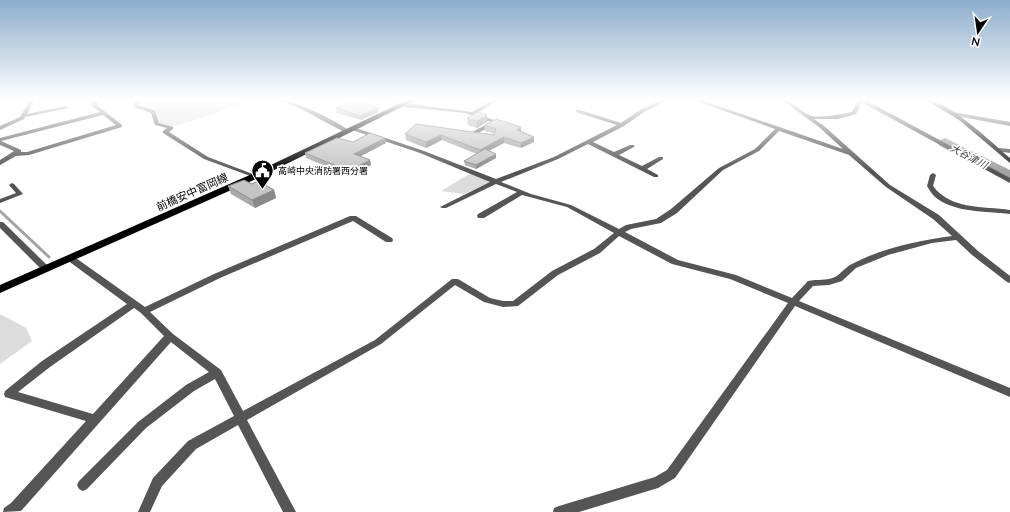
<svg xmlns="http://www.w3.org/2000/svg" width="1010" height="512" viewBox="0 0 1010 512" font-family="Lato,'Noto Sans JP',sans-serif">
  <style>
    .green { fill: #dcdcdc }
    .lines { fill: none; stroke-linecap: round; stroke-linejoin: round }
    .stream { stroke: #a3a3a3; stroke-width: 3 }
    .river { fill: #a3a3a3; fill-rule: evenodd }
    .minor { fill: #555; fill-rule: evenodd }
    .tertiary { fill: #555; fill-rule: evenodd }
    .secondary { fill: #222; fill-rule: evenodd }
    .primary { fill: #000; fill-rule: evenodd }
    .wall { fill: #a9a9a9 }
    .shaded-wall { fill: #898989 }
    .building { fill: #c4c4c4; stroke: #898989 }
    .labels { text-anchor: middle; stroke-width: 3.5; stroke-linejoin: round; paint-order: stroke }
    .far-poi-label { font-size: 9px; fill: #000; stroke: #fff; text-anchor: start }
    .far-water-label { font-size: 10px; font-style: italic; fill: #444; stroke: #fff }
    .street-label { font-size: 11px; fill: #000; stroke: #fff }
  </style>
  <rect width="100%" height="100%" fill="#fff"/>
  <!-- green -->
  <path class="green" d="M139 100H248L214 114 172 127 161 124 155 112 138 106Z
    M471 173 493 182 464 194 441 191Z
    M0 314 26 328 32 341 0 364Z"/>
  <g class="lines">
    <!-- stream -->
    <path class="stream" d="M0 211 49 257"/>
    <!-- river -->
    <path class="river" d="M945 138 1010 170V182L940 146 937 143 940 140Z"/>
    <!-- minor -->
    <path class="minor" d="M30 100H35L27 114 66 106 69 108 25 117 24 119 0 130V126L20 117Z
      M93 100H98V106L122 125V127L29 155 16 156 0 165V160L14 151 0 145V138L100 112 92 106ZM103 115 116 125 27 152H21V150L1 141Z
      M134 100H139V105L155 111 159 123 173 127V129L169 132 208 157 258 176 255 178 253 177 204 159 163 133V131L167 128 155 125 151 113 134 107Z
      M280 100C295 100 339 122 351 132L346 133 303 110Z
      M492 100H498L476 114 506 124 503 126 496 124 476 134 473 132 474 131 491 122 465 113 404 107 401 105 404 103 472 112Z
      M661 100H668L644 112 624 126 593 142 614 152 630 145H634V147L619 155 642 166 659 157H663V159L647 169 658 175V177H654L588 144 558 159 501 182 531 194 571 205 619 229 626 225 656 219 671 209 719 168 755 149 775 129 693 100H701L843 149 819 127 782 100C793 100 799 111 809 115 817 119 843 114 852 112L857 102 860 101 859 100H869V102L1010 178V183L1008 182 863 103 861 104 856 114 838 119H814L823 125 890 185 939 215 978 251 1010 276V283L1007 282 972 255 956 240 932 243 888 255 856 268 842 281 829 285 813 286 799 301 1010 388V397L795 306 675 478 658 488 579 512H553L554 508 559 506 655 477 667 470 788 303 730 279 672 264 619 236 600 253 558 275 518 306 503 307 484 302 455 285 381 344 247 420 296 512H283L238 425 196 449 162 486 150 512H138L153 478 188 441 234 416 215 379 194 391 146 428 87 489 83 491 79 489 77 485 79 481 138 422 186 385 209 372 171 342 21 511 3 512 4 508 11 503 86 421 5 397 4 394 5 391 42 361 127 304 67 260 66 258 67 256H73L145 307 214 274 350 216H356L392 238 393 240 392 242H386L353 221 220 278 150 312 173 334 221 370 243 411 375 340 452 279H458L490 298 503 301H513L552 271 594 249 614 233 567 207 522 195 484 218H478L477 216 478 214 517 192 496 184 446 208H442L440 207 490 182 420 153 352 130V128H356L424 151 496 179 554 157 617 125 576 112V110H580L621 123 640 110ZM779 131 849 155 886 187 933 219 952 236C918 241 882 248 852 264 845 267 841 274 835 277 827 281 817 279 808 281L792 298 736 275 678 260 625 232 631 229 661 223 677 213 723 170 759 151ZM134 308 141 313 164 336 93 414 18 392 50 367Z
      M953 112 1010 122V126L951 115V113Z
      M998 148 1010 149V153L996 151V149Z
      M933 173 936 175 933 186C951 210 983 206 1010 210V214C987 211 952 213 934 196 931 193 929 189 927 186L930 175Z
      M12 183 14 184 23 194 0 203V199L16 193 9 185Z"/>
    <!-- tertiary -->
    <path class="tertiary" d="M0 222H3L49 267 50 269 49 271H43L0 228Z"/>
    <!-- secondary -->
    <path class="secondary" d="M926 100C948 100 992 143 1010 158V163L959 120Z"/>
    <!-- primary -->
    <path class="primary" d="M407 100H416L258 178 0 293V285L252 174Z"/>
  </g>
  <!-- wall -->
  <path class="wall" d="M336 108H378V112L361 120 337 113Z
    M487 115V122L477 128 468 125 467 118Z
    M485 125 521 127V131L534 137V142L521 148 504 143 489 151 496 158 476 169 465 165 464 161 477 154 442 140 426 148 406 140 405 134 494 135 495 134 485 131Z
    M385 138 386 143 361 156 370 160 371 165 350 176 306 158 305 153 353 142Z
    M252 184 274 190 276 198 255 208 231 194 228 186Z"/>
  <!-- shaded-wall -->
  <path class="shaded-wall" d="M378 108V112L361 120 360 116Z
    M487 115V122L477 128V121Z
    M521 127V132L517 130Z
    M441 135 442 140 426 148V142Z
    M504 137V143L480 155V150Z
    M534 137V142L521 148V143Z
    M385 138 386 143 355 159 354 154Z
    M496 154V158L476 169V165Z
    M370 160 371 165 350 176 349 171Z
    M274 190 276 198 255 208 252 200Z"/>
  <!-- building -->
  <path class="building" d="M355 100 378 108 360 116 336 108Z
    M478 112 487 115 477 121 467 118Z
    M496 119 521 127 517 130 534 137 521 143 504 137 480 150 441 135 426 142 405 134 416 124 494 135 496 129 485 125Z
    M370 133 385 138 354 154 370 160 349 171 305 153 337 138 353 142Z
    M485 149 496 154 476 165 464 161Z
    M244 180 252 184 258 181 274 190 252 200 228 186Z"/>
  <!-- sky -->
  <linearGradient id="sky" x2="0" y2="1"><stop stop-color="#8cadcc"/><stop offset="0.58" stop-color="#fff"/><stop offset="1" stop-color="#fff" stop-opacity="0"/></linearGradient>
  <rect width="1010" height="172" fill="url(#sky)"/>
  <!-- icons -->
  <defs>
    <symbol id="civic-pin" viewBox="-11 -11 22 30"><path d="M0 17L-7.5 6A9.5 9.5 0 1 1 7.5 6Z" fill="#000" stroke="#fff"/><path d="M-.6-6.5H3V-4.5H.6V-3L4-1V1h2V6H-6V1h2V-1L-.6-3ZM-1.2 2.5V6h2.4V2.5Z" fill="#fff"/></symbol>
  </defs>
  <g fill-rule="evenodd">
    <use href="#civic-pin" x="250" y="158" width="25" height="34"/>
  </g>
  <g class="labels">
    <!-- far-poi labels -->
    <g class="far-poi-label">
      <text x="278" y="174">高崎中央消防署西分署</text>
    </g>
    <!-- far-water labels -->
    <g class="far-water-label">
      <text transform="translate(969 156) rotate(28)" y="4">大谷津川</text>
    </g>
    <!-- street labels -->
    <g class="street-label">
      <text transform="translate(192 192) rotate(-24)" y="4">前橋安中富岡線</text>
    </g>
  </g>
  <!-- north arrow -->
  <g transform="translate(978 32) rotate(193)" stroke="#ffffff" stroke-width="3" paint-order="stroke">
  <path d="M0-3L7 15L0 10L-7 15Z" fill="#000000"/>
  <text y="-6" font-size="11" font-weight="bold" text-anchor="middle" fill="#000000">N</text>
  </g>
</svg>
